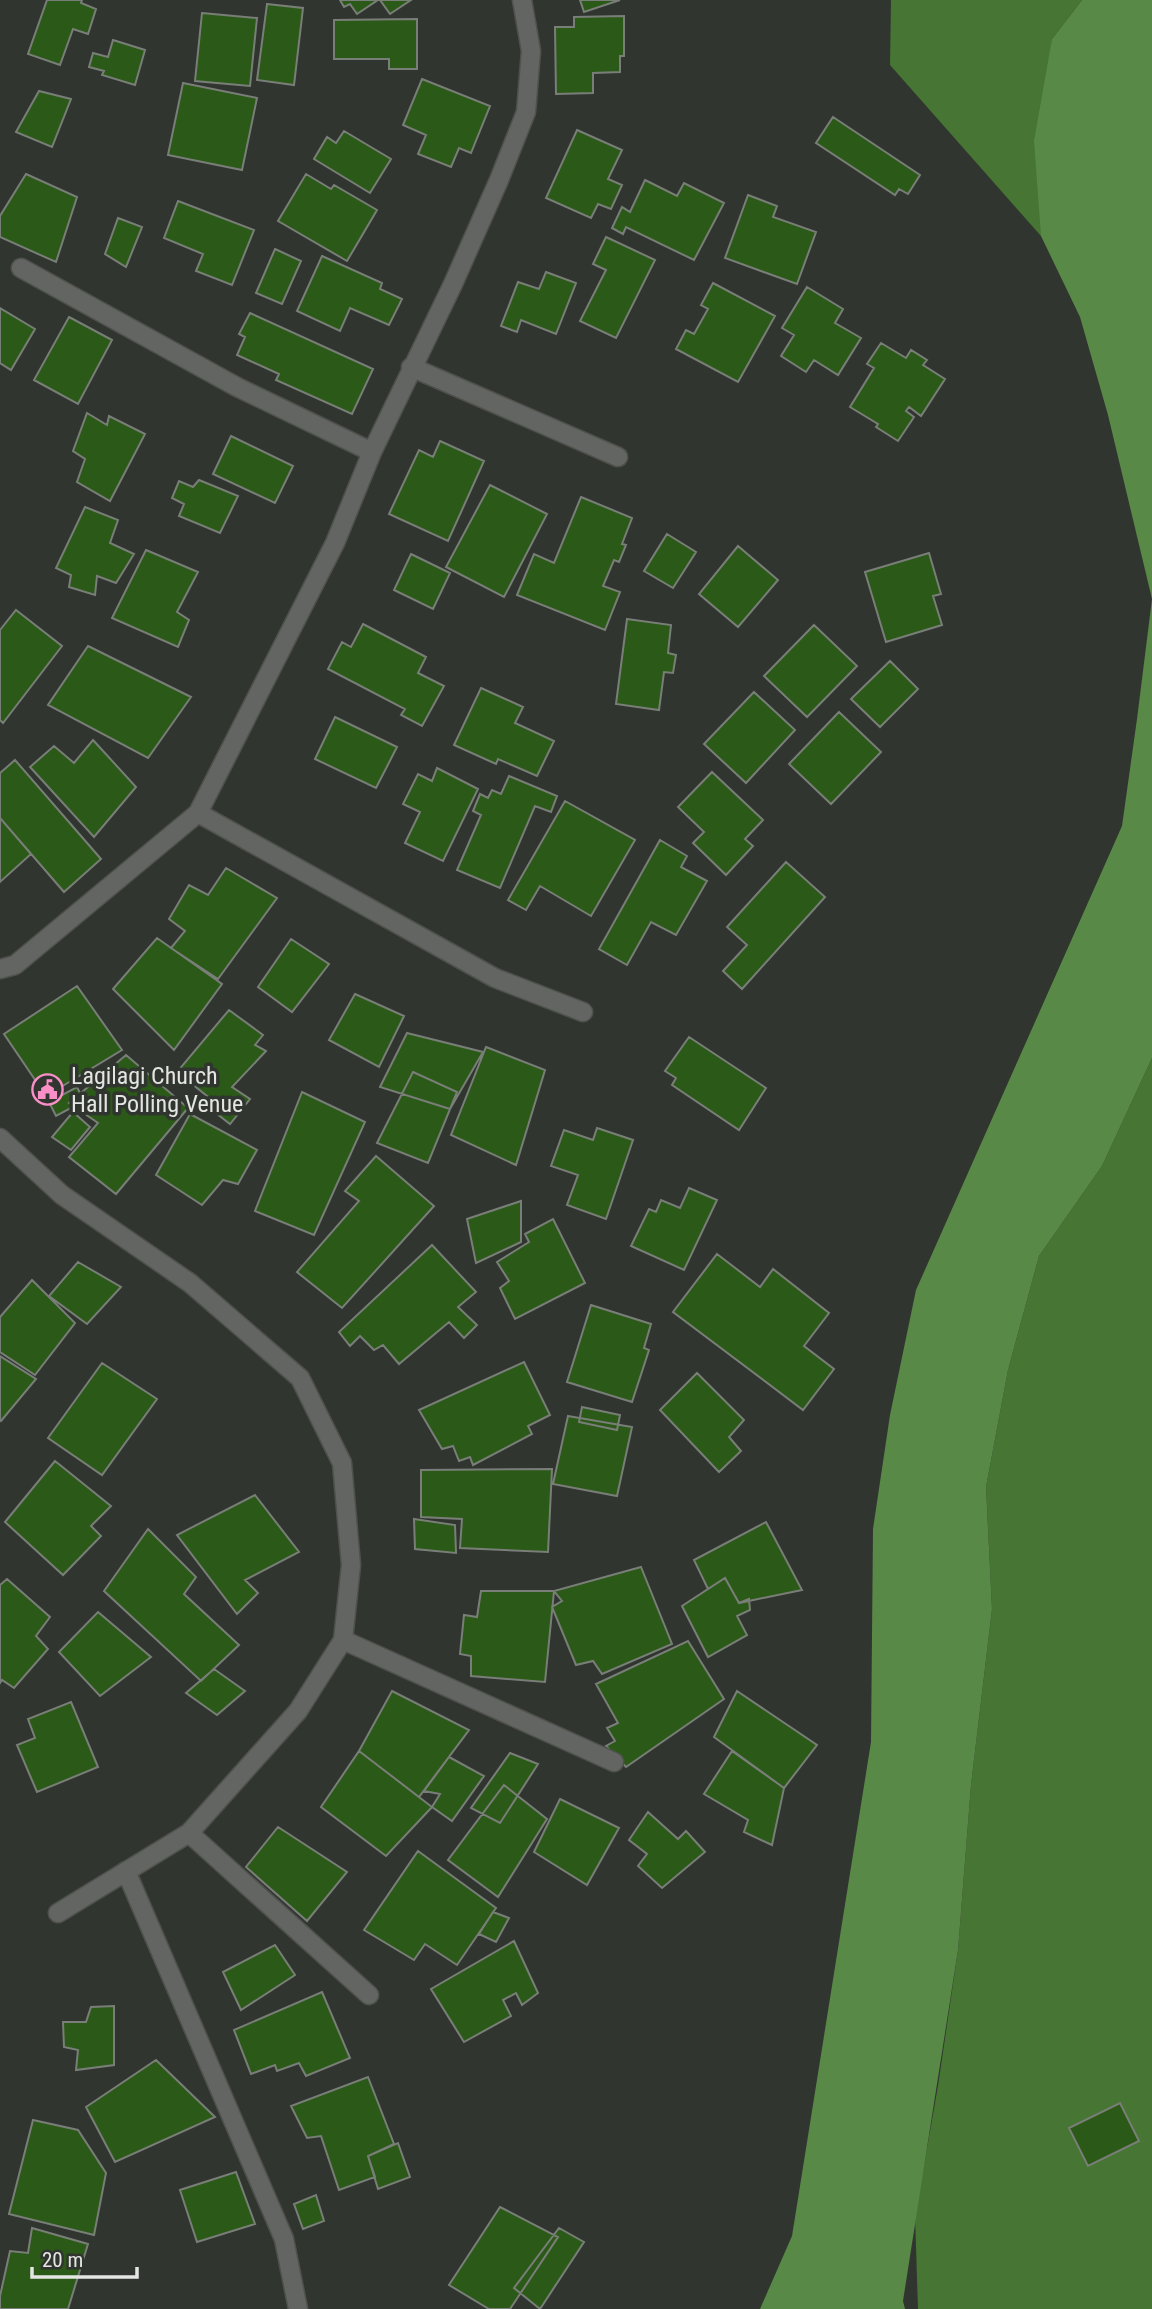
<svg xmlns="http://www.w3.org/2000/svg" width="1152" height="2309" viewBox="0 0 1152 2309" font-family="'Roboto Condensed',sans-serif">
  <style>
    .forest { fill: #467534 }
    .water { fill: #598947 }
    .building { fill: #2b5917; stroke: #797e78; stroke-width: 2 }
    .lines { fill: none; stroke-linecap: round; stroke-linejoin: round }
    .minor-casing { stroke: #4e514c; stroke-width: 21 }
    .minor { stroke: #636563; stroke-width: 18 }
    .labels { text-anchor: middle; stroke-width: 7; stroke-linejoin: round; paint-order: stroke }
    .poi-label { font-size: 24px; fill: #e4e6e3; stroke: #31352f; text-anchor: start }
  </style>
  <rect width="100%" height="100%" fill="#31352f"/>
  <!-- forest -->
  <path class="forest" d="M891 0H1082L1052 39 1041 236 890 65Z
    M1152 1058V2309H918L915 2216 938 2086 958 1950 971 1785 992 1609 986 1487 1008 1370 1039 1256 1102 1166Z"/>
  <!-- water -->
  <path class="water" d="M1082 0H1152V1058L1102 1166 1039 1256 1008 1370 986 1487 992 1609 971 1785 958 1950 903 2301 905 2309H760L792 2236 871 1742 873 1529 890 1415 916 1290 1122 826 1137 719 1152 599 1108 415 1080 317 1041 236 1034 141 1052 39Z"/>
  <!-- building -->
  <path class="building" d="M47 0H82L81 3 96 9 88 34 73 29 60 65 28 54Z
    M340 0H378L357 14 350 4 344 7Z
    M380 0H411L390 14Z
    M580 0H620L584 12Z
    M267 4 303 8 294 85 257 80Z
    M202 13 257 18 250 86 195 81Z
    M624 16V56H620V72L593 73V93L556 94 555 27H574V17Z
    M417 19V69H389V59H334V20Z
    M113 40 145 50 135 85 102 75 104 71 89 67 93 53 108 57Z
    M422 79 490 106 471 153 459 148 451 167 418 154 426 135 403 125Z
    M183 83 257 98 242 170 168 155Z
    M39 91 71 99 52 147 16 132Z
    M833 117 920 175 908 194 899 189 895 195 816 143Z
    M577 130 622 150 608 179 622 185 611 209 598 204 591 218 546 198Z
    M344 131 391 159 370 193 314 159 327 137 336 143Z
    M26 174 77 197 56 262 0 237V216Z
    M306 174 331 189 334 185 377 210 347 261 278 221Z
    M645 180 677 196 684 183 724 203 694 260 626 227 623 234 612 228 622 207 630 212Z
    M748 195 777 206 773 217 816 232 797 284 725 258Z
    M178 201 254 230 232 285 196 271 203 254 164 238Z
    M118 218 142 227 126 267 105 254Z
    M606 237 655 260 616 338 580 321 606 270 593 264Z
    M275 249 301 261 282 304 256 293Z
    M322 256 382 283 380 289 402 299 389 325 350 308 340 331 297 311Z
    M546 272 576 283 556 334 521 320 517 332 501 326 518 282 539 289Z
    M713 283 775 316 738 382 676 349 686 330 694 334 708 309 701 305Z
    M807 287 843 309 835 323 861 338 838 375 814 360 806 372 781 356 794 335 782 328Z
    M0 308 35 329 11 370 0 363Z
    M250 313 373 369 352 414 276 380 279 374 237 355 245 337 239 334Z
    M69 317 112 340 78 404 34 380Z
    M881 343 906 358 911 350 927 360 923 365 945 379 921 416 909 407 906 411 914 417 898 441 876 427 878 424 850 407 874 368 867 364Z
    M87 413 107 425 109 416 145 434 110 501 77 482 85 459 73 451Z
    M231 436 293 466 275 503 213 474Z
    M440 441 484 461 448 541 389 514 419 450 433 457Z
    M199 480 238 496 220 533 179 516 184 504 172 498 179 481 193 487Z
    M490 485 547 514 504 597 446 567Z
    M581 497 632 518 622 544 626 545 619 562 614 560 603 586 620 592 605 630 517 595 534 554 554 563Z
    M85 507 118 520 110 543 134 554 116 583 97 576 95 595 69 587 71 575 56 568Z
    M667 534 696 552 673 588 644 571Z
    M738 546 778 580 738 627 699 594Z
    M146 550 198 572 177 612 189 620 178 647 112 618Z
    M929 553 941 594 933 596 942 625 886 642 865 572Z
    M411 554 450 573 433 609 394 590Z
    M16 610 62 646 3 723 0 720V630Z
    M627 619 671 625 668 653 676 655 673 673 664 672 659 710 616 704Z
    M363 624 426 657 418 673 444 686 422 726 401 715 405 709 328 669 342 642 351 647Z
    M814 625 857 666 807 717 764 676Z
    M88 646 191 697 148 758 48 705Z
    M890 661 918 689 880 727 851 699Z
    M481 688 523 707 515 723 554 741 537 776 498 759 496 764 454 745Z
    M754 692 795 730 746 783 704 744Z
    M839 712 881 752 831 804 789 764Z
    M335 717 397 747 376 788 315 759Z
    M93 740 136 787 94 837 30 767 54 746 74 763Z
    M15 760 101 859 64 892 0 818V773Z
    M437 768 478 789 443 861 405 843 420 812 403 804 418 774 432 781Z
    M712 772 763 820 745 839 753 846 726 875 693 843 704 832 678 807Z
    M509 776 557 796 551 812 535 806 500 888 457 870 481 815 473 811 480 794 488 798 492 790 501 794Z
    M565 801 635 840 591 916 540 886 526 910 508 900Z
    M0 818 31 854 0 882Z
    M660 840 687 856 681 867 707 881 676 935 651 922 627 965 599 949Z
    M786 862 825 897 742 989 723 971 747 945 727 927Z
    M226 868 277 898 218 979 171 948 185 931 169 919 189 885 208 895Z
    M157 938 222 984 174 1050 113 989Z
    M291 939 329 964 292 1012 258 987Z
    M77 986 122 1050 46 1096 4 1034Z
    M355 994 404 1016 379 1067 329 1040Z
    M229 1010 263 1035 255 1045 266 1051 232 1087 250 1099 230 1124 207 1106 212 1100 177 1072Z
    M407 1033 483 1052 450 1109 380 1087Z
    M689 1037 766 1088 739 1130 672 1085 676 1078 665 1071Z
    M486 1047 545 1070 516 1165 451 1135Z
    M126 1055 188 1108 116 1194 69 1157 98 1123 69 1103Z
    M413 1072 457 1092 428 1163 377 1143Z
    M77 1087 84 1101 56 1116 49 1102Z
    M302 1092 365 1122 314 1235 255 1211Z
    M73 1112 90 1127 71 1150 52 1137Z
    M190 1114 257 1150 238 1184 223 1180 202 1205 156 1175Z
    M597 1128 633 1140 606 1219 567 1205 578 1175 551 1166 564 1130 593 1140Z
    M376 1156 434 1206 342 1308 297 1272 359 1201 345 1191Z
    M689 1188 717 1200 684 1270 631 1246 649 1209 656 1212 661 1200 680 1208Z
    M521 1201V1242L476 1263 467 1219Z
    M553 1219 585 1283 515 1319 500 1288 509 1281 497 1262 529 1242 525 1234Z
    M432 1245 476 1292 458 1307 477 1325 464 1338 449 1322 399 1364 383 1345 374 1350 360 1336 350 1346 339 1332Z
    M717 1254 760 1287 773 1269 829 1313 804 1346 834 1369 803 1410 673 1312Z
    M78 1262 121 1287 87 1324 49 1296Z
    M32 1280 75 1323 35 1375 0 1352V1317Z
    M591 1305 651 1324 644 1348 649 1350 632 1402 567 1382Z
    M0 1356 36 1379 1 1421 0 1420Z
    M524 1362 550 1415 528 1426 532 1434 473 1465 470 1457 459 1461 453 1446 442 1449 419 1410Z
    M102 1363 157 1399 102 1475 48 1438Z
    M697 1373 744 1420 729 1437 741 1451 719 1472 660 1410Z
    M582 1407 620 1415 617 1430 579 1422Z
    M568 1416 632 1427 617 1496 553 1484Z
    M55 1461 111 1506 91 1526 101 1536 63 1575 5 1522Z
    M552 1469 548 1552 460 1548 462 1519 421 1517V1470Z
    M255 1495 299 1552 245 1580 258 1593 237 1614 177 1535Z
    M414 1519 455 1525 456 1553 415 1549Z
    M766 1522 802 1590 739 1603 725 1578 708 1589 694 1560Z
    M148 1529 196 1577 184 1594 239 1645 201 1681 104 1591Z
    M641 1567 672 1644 602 1674 593 1661 576 1665 552 1607 562 1601 554 1591Z
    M725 1578 739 1603 749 1599 750 1610 737 1616 747 1635 708 1657 682 1606Z
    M7 1579 50 1617 36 1636 48 1649 14 1688 2 1680 0 1683V1585Z
    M481 1591H554L545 1682 471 1676V1656L460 1654 464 1615 477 1617Z
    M98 1612 151 1657 100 1696 59 1652Z
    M688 1641 724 1699 626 1767 606 1746 615 1741 607 1728 618 1723 596 1684Z
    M214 1669 245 1691 217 1715 186 1693Z
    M392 1691 469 1730 419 1797 359 1751Z
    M737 1691 817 1745 784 1788 714 1737Z
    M71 1702 98 1767 37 1792 17 1745 35 1738 28 1719Z
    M359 1751 432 1807 386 1856 321 1807Z
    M732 1751 784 1788 772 1845 744 1832 748 1820 704 1794Z
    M510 1753 538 1764 500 1823 471 1808Z
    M449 1757 484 1776 452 1821 432 1807 440 1794 424 1791Z
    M504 1785 547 1819 498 1897 448 1860Z
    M560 1799 619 1828 587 1885 534 1852Z
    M648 1812 678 1839 686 1831 705 1852 662 1888 638 1866 647 1854 629 1840Z
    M278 1827 347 1872 307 1921 246 1867Z
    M418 1851 496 1908 457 1965 425 1944 414 1960 364 1930Z
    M493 1912 509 1918 496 1942 479 1934Z
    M514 1941 538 1993 522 2005 516 1993 503 2000 511 2016 464 2042 431 1989Z
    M275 1945 295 1975 241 2010 223 1972Z
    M322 1992 350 2058 306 2076 299 2063 277 2071 275 2065 251 2074 234 2030Z
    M114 2006V2065L76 2070 78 2050 64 2047 63 2022H86L91 2007Z
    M156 2060 215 2117 115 2162 86 2107Z
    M368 2077 394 2144 368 2156 375 2177 339 2190 321 2136 307 2138 291 2106Z
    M1120 2103 1139 2141 1088 2166 1069 2128Z
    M33 2120 78 2130 106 2173 94 2235 9 2214Z
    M398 2143 410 2177 378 2189 368 2156Z
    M236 2172 255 2224 197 2242 180 2190Z
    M316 2195 324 2221 303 2229 294 2204Z
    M500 2207 558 2237 510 2309H489L449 2285Z
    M32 2228 88 2244 68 2309H0V2296L10 2251 28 2253Z
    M559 2228 584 2242 540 2309 514 2288Z"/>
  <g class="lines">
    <defs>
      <path id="minor" d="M21 268 237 387 372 452
        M411 367 618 457
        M198 813 495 978 583 1012
        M0 969 15 965 198 813 335 543 372 452 453 284 499 180 526 112 531 51 522 0
        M0 1138 62 1195 190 1283 300 1378 342 1463 351 1565 343 1640 298 1711 189 1833 58 1913
        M343 1640 614 1762
        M189 1833 369 1995
        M126 1871 284 2239 298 2309"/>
    </defs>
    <!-- minor casing -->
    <use href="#minor" class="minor-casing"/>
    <!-- minor -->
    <use href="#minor" class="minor"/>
  </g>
  <!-- icons -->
  <defs>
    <symbol id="civic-ring" viewBox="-11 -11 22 22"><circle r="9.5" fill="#31352f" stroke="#fa8fc8" stroke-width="1.5"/><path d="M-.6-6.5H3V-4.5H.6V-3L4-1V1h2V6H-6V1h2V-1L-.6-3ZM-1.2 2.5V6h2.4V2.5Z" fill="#fa8fc8"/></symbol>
  </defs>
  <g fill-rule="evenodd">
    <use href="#civic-ring" x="30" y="1072" width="35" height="35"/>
  </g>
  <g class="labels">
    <!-- poi labels -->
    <g class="poi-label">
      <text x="71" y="1084">Lagilagi Church<tspan x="71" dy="28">Hall Polling Venue</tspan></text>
    </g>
  </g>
  <!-- scale -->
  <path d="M32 2267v10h105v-10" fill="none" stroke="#e4e6e3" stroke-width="3.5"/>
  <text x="42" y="2267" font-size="21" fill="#e4e6e3" stroke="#31352f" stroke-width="5" paint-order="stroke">20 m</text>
</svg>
